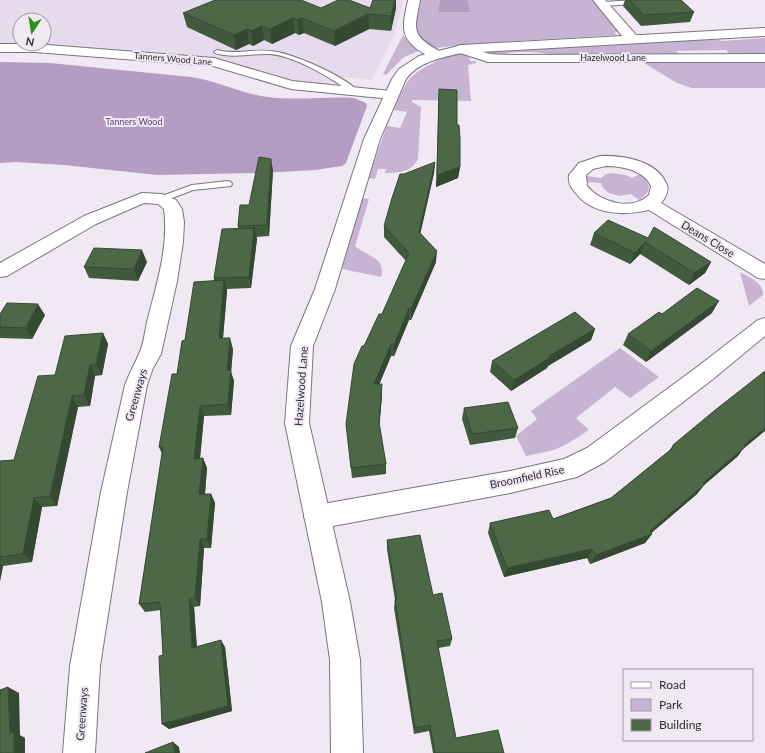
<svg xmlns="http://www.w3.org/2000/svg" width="765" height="753" viewBox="0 0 765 753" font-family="Lato,sans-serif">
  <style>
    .built { fill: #e6dbec; fill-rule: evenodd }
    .green { fill: #c7b3d2 }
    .forest { fill: #b59cc3 }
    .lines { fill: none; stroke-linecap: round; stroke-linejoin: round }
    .lane-casing { stroke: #7b757e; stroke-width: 2 }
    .street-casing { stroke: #7b757e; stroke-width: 2 }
    .secondary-casing { stroke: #7b757e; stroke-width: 2 }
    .lane { fill: #fff; fill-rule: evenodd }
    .street { fill: #fff; fill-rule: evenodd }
    .secondary { fill: #fff; fill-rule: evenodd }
    .wall { fill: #41593d }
    .shaded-wall { fill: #354932 }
    .building { fill: #4c6847; stroke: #354932 }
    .labels { text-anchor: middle; stroke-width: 4; stroke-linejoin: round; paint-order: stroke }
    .far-street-label { font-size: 9px; fill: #2f2c31; stroke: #f0e9f4 }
    .far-park-label { font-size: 9px; fill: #624073; stroke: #f0e9f4 }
    .street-label { font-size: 11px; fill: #2f2c31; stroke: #f0e9f4 }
  </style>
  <rect width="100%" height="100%" fill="#f0e9f4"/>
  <!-- built -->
  <path class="built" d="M0 0H403L395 34 372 80 342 77 324 85 296 82 282 79 233 62 218 60 0 46ZM20 20H44V44H20Z"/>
  <!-- green -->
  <path class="green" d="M419 0H593L618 32H615L616 35 469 44 436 48 421 39 417 32V30L413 29Z
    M403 35 419 51 404 57 386 75 383 74Z
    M708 38 723 41 765 38V55H731L726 50 676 51 680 56H556C545 52 521 51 509 53 498 55 496 58 486 51Z
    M453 54H462L469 57 470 61H476V63L468 65 471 101 412 100V102L421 107 418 159C412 172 398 173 385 173L386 169H378L375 179 368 178 387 126 400 128 407 112 394 110C398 101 401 92 406 84 415 69 438 61 453 54Z
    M641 61H765V88H692L677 83Z
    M611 173 626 175 632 178 640 174C651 184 653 191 639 200L631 194 620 196 609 193 603 188 601 183 586 182 587 176 601 178 606 174Z
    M361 198 369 199 355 246C365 256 387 257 381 277L342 269Z
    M740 272C750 278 763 282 763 295L749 306Z
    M620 348 659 377 630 398 615 387 576 418 589 430 567 444 554 450 526 456 516 436 537 419 531 411Z"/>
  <!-- forest -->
  <path class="forest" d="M440 0H467L471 12H438Z
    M0 62 50 63 191 77C218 81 242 94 268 97 297 101 326 96 354 98L366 103 367 106 346 163 342 166 315 170 262 173 157 175 64 165 16 162 0 163Z"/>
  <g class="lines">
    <defs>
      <path id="lane" d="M636 0H666L663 2 602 6 599 4 602 2Z
        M217 50C235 55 252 49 270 51 290 52 342 75 357 90L353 92H350C330 77 295 56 270 54 251 53 233 59 215 53L214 52Z
        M228 181 231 182 232 184 231 186 193 190 162 202 158 199 159 197 192 185Z"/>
      <path id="street" d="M408 0H420C414 32 411 35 441 52L443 55 441 58C433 60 429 57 423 53 398 38 403 25 408 0Z
        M593 0H605L637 36 638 39 637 42H627Z
        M0 44H35L214 58 292 81 391 91 396 92 398 95 396 98 391 99 291 89 213 66 35 52H0Z
        M462 45 490 54 509 55 765 54V62H488L457 52 455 49 457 46Z
        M600 156C622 155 656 160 666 183 670 190 666 197 661 203L765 264V279L758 278 649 210C624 216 591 215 575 192 570 187 568 182 569 175L579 163ZM606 166C621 166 644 170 651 186L649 195C632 211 601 203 587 186L586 175 593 169Z
        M142 193 162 194 176 200 182 209 184 222 183 242 177 281 161 354 153 368 147 385 127 492 100 666 95 753H63L70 666 101 492 125 385C129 374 134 365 139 354 144 344 145 330 148 318 157 283 169 245 164 209L158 204 144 203 96 224 7 276 0 277V263L84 216Z
        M765 318V336L713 379 605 462 577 477 510 493 317 529 308 525 304 517 308 509 317 505 510 471 564 459 587 448 697 367 758 320Z"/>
      <path id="secondary" d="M765 28V36L462 53C443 57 418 62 406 79L380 139 335 289 313 346 309 423 350 602 360 660 363 753H331L330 660 322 602 285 423 291 346 315 289 364 139 392 79 399 69 419 56 462 45Z"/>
    </defs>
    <!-- lane casing -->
    <use href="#lane" class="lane-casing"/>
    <!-- street casing -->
    <use href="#street" class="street-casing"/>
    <!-- secondary casing -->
    <use href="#secondary" class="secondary-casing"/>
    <!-- lane -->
    <use href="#lane" class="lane"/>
    <!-- street -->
    <use href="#street" class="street"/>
    <!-- secondary -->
    <use href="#secondary" class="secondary"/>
  </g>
  <!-- wall -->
  <path class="wall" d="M373 0H396V8L391 31 369 29 335 46 304 33 299 35 295 33 272 44 264 40 253 46 249 44 236 50 187 27 183 13 321 8H370Z
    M625 0H681L694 12 690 22 641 26 623 6Z
    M439 89 457 125 460 167 458 178 436 187Z
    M435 162 434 173 420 234 436 262 411 320H409L394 356H391L379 384 382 395 379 426 386 464V474L352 478 346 424 364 346 382 314 406 261 384 237V226Z
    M273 170 269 236 256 237 257 239 251 288 227 289V291L223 338 233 349 231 372 234 381 231 415 204 416 200 458H203L207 468 205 494H211L215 503 211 548H204L200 606 194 607 197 646 225 647 232 711 169 729 162 724 163 655 161 610 145 612 139 604 162 454 159 447 177 374 185 340 214 281V278L238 228V226L249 205Z
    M594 233 648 238 711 262 705 273 689 285 640 254 641 253 630 264 590 245Z
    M147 262 138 281 89 278 84 267Z
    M712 313 646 362 623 345 628 334 662 314Z
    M0 314 45 315 32 339 0 338Z
    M595 329 591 340 548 366 547 368 511 391 490 372 492 361Z
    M103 333 108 344 102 375 95 376 90 406 78 407 57 506 42 507 32 562 3 566 0 581V461L14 460 55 375Z
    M464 408 518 428 515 438 470 445 462 419Z
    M673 445 742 450 738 456 704 485 697 494 651 533 652 534 645 543 590 564 587 558 504 577 488 533 490 523 553 519 611 498 669 451Z
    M387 540 433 595 452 639 450 646 438 648 456 738 504 753H433L429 731 414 734 394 608 395 600 387 549Z"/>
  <!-- shaded-wall -->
  <path class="shaded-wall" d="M395 0H396V8L391 31V16Z
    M368 14 369 29 335 46 334 31Z
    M293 18 295 33 272 44 270 29Z
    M302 18 304 33 299 35 298 20Z
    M262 26 264 40 253 46 251 31Z
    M247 29 249 44 236 50 234 35Z
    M271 159 273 170 269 236 267 225Z
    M435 162 434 173 418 244 419 232Z
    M460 167 458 178 436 187 437 175Z
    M254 228 257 239 251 288 249 277Z
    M645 242 641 253 630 264 635 253Z
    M142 250 147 262 138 281 134 269Z
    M437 251 436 262 411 320V309Z
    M711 262 705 273 689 285 694 273Z
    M224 280 227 291 222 349 219 338Z
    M719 301 712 313 646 362 651 351Z
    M38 304 45 315 32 339 26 328Z
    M409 308V320L394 356V345Z
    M595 329 591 340 548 366 547 368 511 391 514 380 549 356Z
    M103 333 108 344 102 375 96 364Z
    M230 338 233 349 231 372 234 381 231 415 228 404 227 370Z
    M391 344V356L375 395 374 384Z
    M90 365 95 376 90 406 84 395Z
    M382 384V395L379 433V422Z
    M72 396 78 407 57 506 50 496Z
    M200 406 204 416 199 469 194 459Z
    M765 428V431L742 450 738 456 704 485 697 494 649 535 652 534 645 543 590 564 596 555 650 531 744 445Z
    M203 458 207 468 204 504 199 494Z
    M211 494 215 503 211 548 207 539Z
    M34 498 42 507 32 562 23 554Z
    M200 539 204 548 200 606 195 598Z
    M592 549 587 558 504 577 507 568Z
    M0 563 3 566 0 581Z
    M189 599 194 607 197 655 192 648Z
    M221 640 225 647 232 711 169 729 162 724Z
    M8 687 19 693 20 735 25 738V753H14L10 734Z
    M173 742 179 747 180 753H175Z"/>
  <!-- building -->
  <path class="building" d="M215 0H301L321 8 338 0H349L370 8 373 0H395L391 16 368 14 334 31 302 18 298 20 293 18 270 29 262 26 251 31 247 29 234 35 183 13Z
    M629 0H681L694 12 644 15Z
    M439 89 457 90V125H459L460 138V167L437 175Z
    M259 157 271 159 267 225 238 226 240 205H249Z
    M435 162 419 232 437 251 411 309 409 308 394 345 391 344 374 384H382L379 422 386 464 351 468 346 424 354 364 362 346H364L379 314H382L409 253 384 226 392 198 400 174H404Z
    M608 220 648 238 654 227 711 262 694 273 645 242 646 241 635 253 594 233Z
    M254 228 249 277 214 278 222 229Z
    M94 248 142 250 134 269 84 267Z
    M224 280 219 338H230L227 370H231L228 404 200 406 194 459 203 458 199 494H211L207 539H200L195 598 189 599 192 648 221 640 228 706 162 724 159 656 163 655 160 602 139 604 163 447H159L172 374H177L182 341 185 340 194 282Z
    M697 288 719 301 651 351 628 334 659 312 662 314Z
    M7 303 38 304 26 328 0 327V314Z
    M575 312 595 329 549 356 551 357 514 380 492 361Z
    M103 333 96 364 90 365 84 395 72 396 50 496 34 498 23 554 0 557V461L14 460 38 376 55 375 65 336Z
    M765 371V428L744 445 746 446 703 483 705 484 650 531 652 534 596 555 592 549 507 568 490 523 549 510 553 519 611 498 674 447 673 445 714 411Z
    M508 402 518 428 472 434 464 408Z
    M420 535 433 595 442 593 452 639 437 641 456 738 498 730 504 753H435L430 725 415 728 395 600H397L387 540Z
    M8 687 10 734 14 732V753H0V690Z
    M173 742 175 753H145Z"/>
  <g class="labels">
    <!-- far-street labels -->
    <g class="far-street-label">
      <text x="613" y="61">Hazelwood Lane</text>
      <text transform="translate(173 59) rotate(5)" y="3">Tanners Wood Lane</text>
    </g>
    <!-- far-park labels -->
    <g class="far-park-label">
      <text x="134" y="125">Tanners Wood</text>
    </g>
    <!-- street labels -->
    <g class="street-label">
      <text transform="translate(708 239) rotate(31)" y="4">Deans Close</text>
      <text transform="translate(301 386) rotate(-86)" y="4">Hazelwood Lane</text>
      <text transform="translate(136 395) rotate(-74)" y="4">Greenways</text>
      <text transform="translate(527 477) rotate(-12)" y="4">Broomfield Rise</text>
      <text transform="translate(82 714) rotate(-86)" y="4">Greenways</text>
    </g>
  </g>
  <!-- legend -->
  <rect x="623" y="669" width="130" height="72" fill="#f0e9f4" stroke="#a39da6"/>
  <rect x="631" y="682" width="20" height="6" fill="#ffffff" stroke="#a39da6"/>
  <text x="659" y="689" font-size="12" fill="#2f2c31">Road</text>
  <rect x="631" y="699" width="20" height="12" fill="#c7b3d2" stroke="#a39da6"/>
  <text x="659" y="709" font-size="12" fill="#2f2c31">Park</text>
  <rect x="631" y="719" width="20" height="12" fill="#4c6847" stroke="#a39da6"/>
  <text x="659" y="729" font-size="12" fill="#2f2c31">Building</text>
  <!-- north arrow -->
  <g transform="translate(32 32) rotate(192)"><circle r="19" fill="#f0e9f4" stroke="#a39da6"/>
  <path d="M0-3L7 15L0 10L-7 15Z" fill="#2b9215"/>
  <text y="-6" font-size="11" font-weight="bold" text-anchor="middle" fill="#2f2c31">N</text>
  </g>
</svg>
